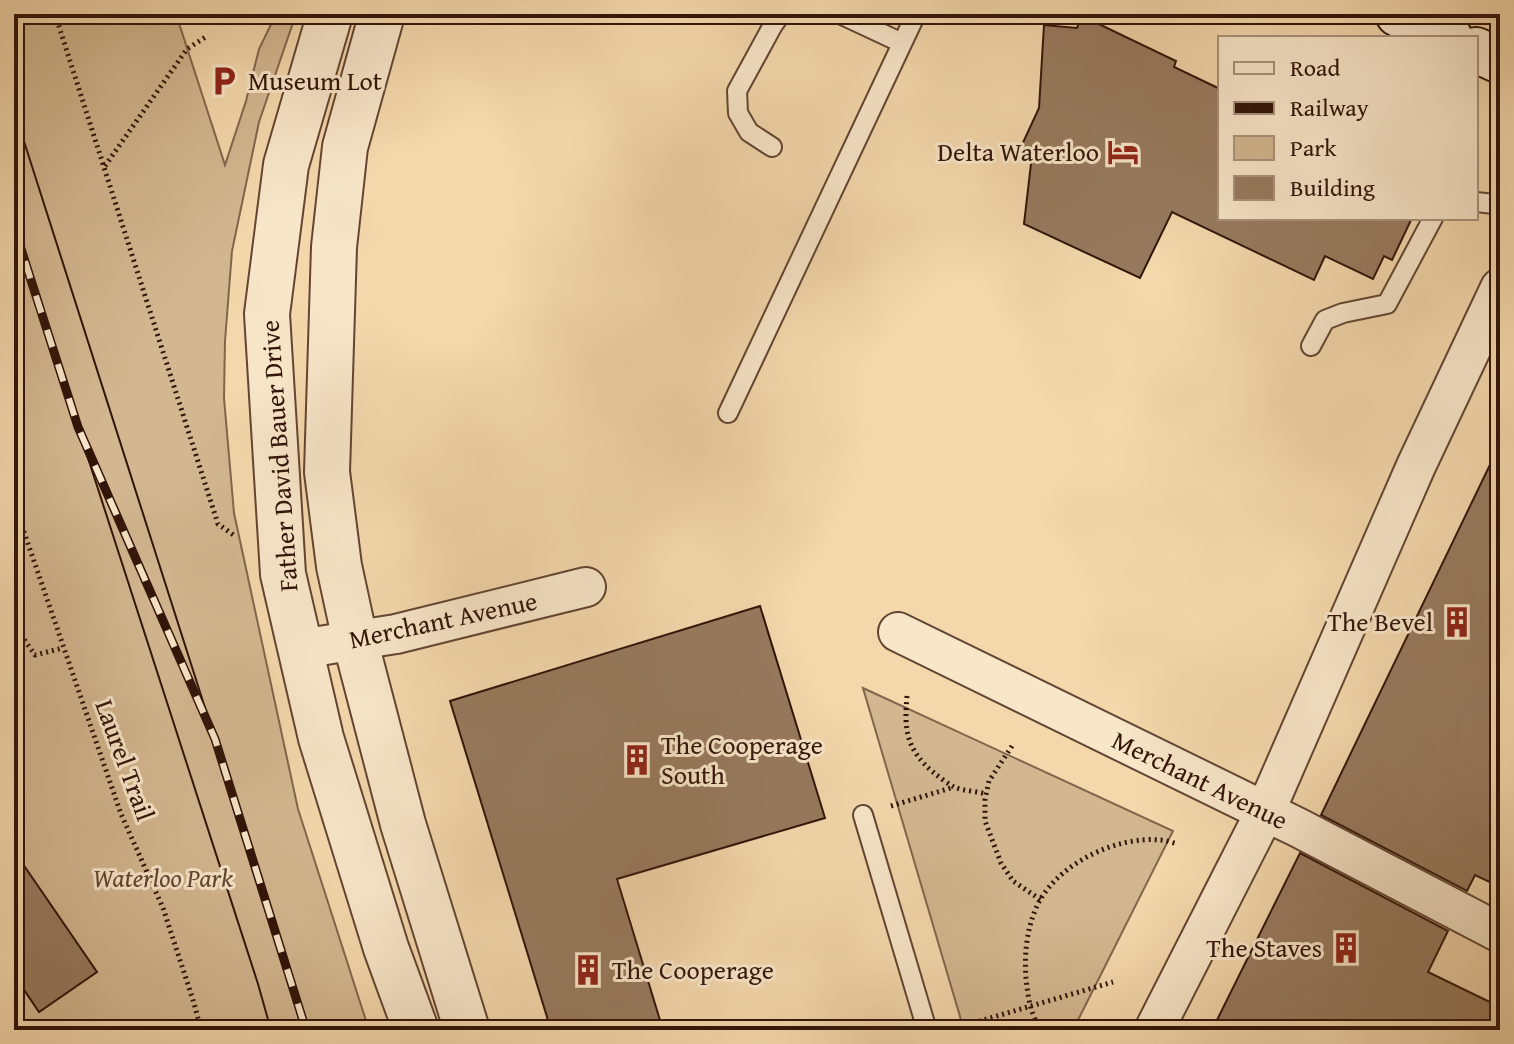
<svg xmlns="http://www.w3.org/2000/svg" width="1514" height="1044" viewBox="0 0 1514 1044" font-family="'Gentium Book Plus',serif">
  <style>
    .green { fill: #d3b790; stroke: #82664c; stroke-width: 2 }
    .building { fill: #977a5e; stroke: #321409; stroke-width: 2 }
    .lines { fill: none; stroke-linecap: round; stroke-linejoin: round }
    .service-casing { stroke: #624532; stroke-width: 22 }
    .minor-casing { stroke: #624532; stroke-width: 42 }
    .tertiary-casing { stroke: #624532; stroke-width: 48 }
    .secondary-casing { stroke: #321409; stroke-width: 48 }
    .path { stroke: #321409; stroke-width: 5; stroke-dasharray: 2 4; stroke-linecap: butt }
    .service { stroke: #f8e6c9; stroke-width: 18 }
    .minor { stroke: #f8e6c9; stroke-width: 38 }
    .tertiary { stroke: #f8e6c9; stroke-width: 44 }
    .secondary { stroke: #f8e6c9; stroke-width: 44 }
    .tram { stroke: #321409; stroke-width: 2 }
    .rail-casing { stroke: #321409; stroke-width: 9 }
    .rail { stroke: #f8e6c9; stroke-width: 6; stroke-dasharray: 18; stroke-linecap: butt }
    .labels { text-anchor: middle; stroke-width: 6; stroke-linejoin: round; paint-order: stroke }
    .poi-label { font-size: 26px; fill: #321409; stroke: #f8e6c9; text-anchor: start }
    .street-label { font-size: 26px; fill: #321409; stroke: #f8e6c9 }
    .park-label { font-size: 26px; font-style: italic; fill: #624532; stroke: #f8e6c9 }
  </style>
  <rect width="100%" height="100%" fill="#f4d8ac"/>
  <filter id="stains"><feTurbulence type="fractalNoise" baseFrequency=".0025" numOctaves="4"/><feColorMatrix values="0 0 0 0 .2 0 0 0 0 .09 0 0 0 0 .02 0 0 0 .5 -.17"/></filter>
  <radialGradient id="worn" r=".72"><stop offset=".6" stop-color="#630" stop-opacity="0"/><stop offset="1" stop-color="#630" stop-opacity=".3"/></radialGradient>
  <!-- green -->
  <path class="green" d="M14 14H176L225 165 246 101 259 49 276 14H296L259 122 232 251 225 341 224 398 234 513 298 809 369 1030H14Z
    M863 688 1173 831 1073 1030H964Z"/>
  <!-- building -->
  <path class="building" d="M1082 16 1176 61 1174 67 1220 89V218H1412L1392 260 1384 256 1373 279 1325 256 1314 280 1172 212 1140 278 1024 224 1032 155 1020 149 1039 108 1044 25 1077 28Z
    M1500 444V887L1475 875 1467 891 1321 815Z
    M760 606 825 818 617 879 663 1030H551L450 701Z
    M14 851 97 972 39 1012 14 975Z
    M1300 853 1448 931 1428 972 1500 1007V1030H1212Z"/>
  <g class="lines">
    <defs>
      <path id="service" d="M840 14 902 43
        M772 147 749 132 738 113 737 91 773 25 781 14
        M1476 202 1494 204 1500 207
        M1311 346 1325 320 1343 313 1387 304 1433 218
        M728 413 916 14
        M863 815 927 1030"/>
      <path id="minor" d="M898 632 1299 828 1500 933
        M300 649 396 634 586 587
        M1154 1030 1265 812 1416 466 1500 288"/>
      <path id="tertiary" d="M330 14 286 165 267 314 283 574 321 738 386 948 416 1030
        M382 14 345 147 334 247 327 472 339 566 355 640 403 824 467 1030"/>
      <path id="secondary" d="M1398 14 1450 38
        M1476 50 1500 61"/>
    </defs>
    <!-- service casing -->
    <use href="#service" class="service-casing"/>
    <!-- minor casing -->
    <use href="#minor" class="minor-casing"/>
    <!-- tertiary casing -->
    <use href="#tertiary" class="tertiary-casing"/>
    <!-- secondary casing -->
    <use href="#secondary" class="secondary-casing"/>
    <!-- path -->
    <path class="path" d="M55 14 218 524 235 536
      M105 166 187 49 207 36
      M14 503 121 814 163 908 194 1003 201 1030
      M14 625 35 655 63 648
      M907 696C904 729 906 749 933 772 939 777 947 783 954 787 963 791 976 791 986 794
      M1012 746 989 781 985 799V821L1001 863 1013 881 1041 900
      M891 806 954 787
      M956 1028 1113 982
      M1041 1030C1030 1013 1028 997 1026 978 1024 952 1027 924 1040 900 1062 862 1117 836 1160 840 1166 840 1173 843 1178 844"/>
    <!-- service -->
    <use href="#service" class="service"/>
    <!-- minor -->
    <use href="#minor" class="minor"/>
    <!-- tertiary -->
    <use href="#tertiary" class="tertiary"/>
    <!-- secondary -->
    <use href="#secondary" class="secondary"/>
    <!-- tram -->
    <path class="tram" d="M14 110 215 739
      M78 427 258 984 271 1030"/>
    <defs>
      <path id="rail" d="M14 227 78 427 215 739 306 1030"/>
    </defs>
    <!-- rail casing -->
    <use href="#rail" class="rail-casing"/>
    <!-- rail -->
    <use href="#rail" class="rail"/>
  </g>
  <!-- icons -->
  <defs>
    <symbol id="parking-bare" viewBox="-9 -9 18 18"><path d="M-3.5-5.5H1a3.5 3.5 0 0 1 0 7H-1V5.5H-3.5ZM-1-3.4V-.6H.8a1.4 1.4 0 0 0 0-2.8Z" fill="#8f2418" stroke="#f8e6c9" stroke-width="2.5" paint-order="stroke"/></symbol>
    <symbol id="hotel-bare" viewBox="-9 -9 18 18"><path d="M-6-4.5h1.5V1H6V5H4.5V3h-9V5H-6ZM-4 0a1.8 1.8 0 1 1 3.6 0ZM.5 0V-2.5h3Q6-2.5 6 0Z" fill="#8f2418" stroke="#f8e6c9" stroke-width="2.5" paint-order="stroke"/></symbol>
    <symbol id="building-bare" viewBox="-9 -9 18 18"><path d="M-4-6H4V6H1V3H-1V6H-4ZM-2.5-4.3h1.7v1.8h-1.7ZM.8-4.3h1.7v1.8H.8ZM-2.5-1h1.7V.8h-1.7ZM.8-1h1.7V.8H.8Z" fill="#8f2418" stroke="#f8e6c9" stroke-width="2.5" paint-order="stroke"/></symbol>
  </defs>
  <g fill-rule="evenodd">
    <use href="#parking-bare" x="202" y="59" width="44" height="44"/>
    <use href="#hotel-bare" x="1101" y="130" width="44" height="44"/>
    <use href="#building-bare" x="1435" y="600" width="44" height="44"/>
    <use href="#building-bare" x="615" y="738" width="44" height="44"/>
    <use href="#building-bare" x="1324" y="926" width="44" height="44"/>
    <use href="#building-bare" x="566" y="948" width="44" height="44"/>
  </g>
  <g class="labels">
    <!-- poi labels -->
    <g class="poi-label">
      <text x="248" y="90">Museum Lot</text>
      <text x="1099" y="161" text-anchor="end">Delta Waterloo</text>
      <text x="1433" y="631" text-anchor="end">The Bevel</text>
      <text x="661" y="754">The Cooperage<tspan x="661" dy="30">South</tspan></text>
      <text x="1322" y="957" text-anchor="end">The Staves</text>
      <text x="612" y="979">The Cooperage</text>
    </g>
    <!-- street labels -->
    <g class="street-label">
      <text transform="translate(279 456) rotate(-94)" y="9">Father David Bauer Drive</text>
      <text transform="translate(443 620) rotate(-12)" y="9">Merchant Avenue</text>
      <text transform="translate(125 760) rotate(70)" y="9">Laurel Trail</text>
      <text transform="translate(1200 780) rotate(26)" y="9">Merchant Avenue</text>
    </g>
    <!-- park labels -->
    <g class="park-label">
      <text x="163" y="887">Waterloo Park</text>
    </g>
  </g>
  <!-- margin -->
  <rect width="1514" height="1044" fill="none" stroke="#f4d8ac" stroke-width="48"/>
  <rect x="16" y="16" width="1482" height="1012" fill="none" stroke="#321409" stroke-width="4"/>
  <rect x="24" y="24" width="1466" height="996" fill="none" stroke="#321409" stroke-width="2"/>
  <!-- legend -->
  <rect x="1218" y="36" width="260" height="184" fill="#f8e6c9" stroke="#a9927c" stroke-width="2"/>
  <rect x="1234" y="62" width="40" height="12" fill="#f8e6c9" stroke="#a9927c" stroke-width="2"/>
  <text x="1290" y="76" font-size="24" fill="#321409">Road</text>
  <rect x="1234" y="102" width="40" height="12" fill="#321409" stroke="#a9927c" stroke-width="2"/>
  <text x="1290" y="116" font-size="24" fill="#321409">Railway</text>
  <rect x="1234" y="136" width="40" height="24" fill="#d3b790" stroke="#a9927c" stroke-width="2"/>
  <text x="1290" y="156" font-size="24" fill="#321409">Park</text>
  <rect x="1234" y="176" width="40" height="24" fill="#977a5e" stroke="#a9927c" stroke-width="2"/>
  <text x="1290" y="196" font-size="24" fill="#321409">Building</text>
  <rect width="100%" height="100%" filter="url(#stains)"/>
  <rect width="100%" height="100%" fill="url(#worn)"/>
</svg>
